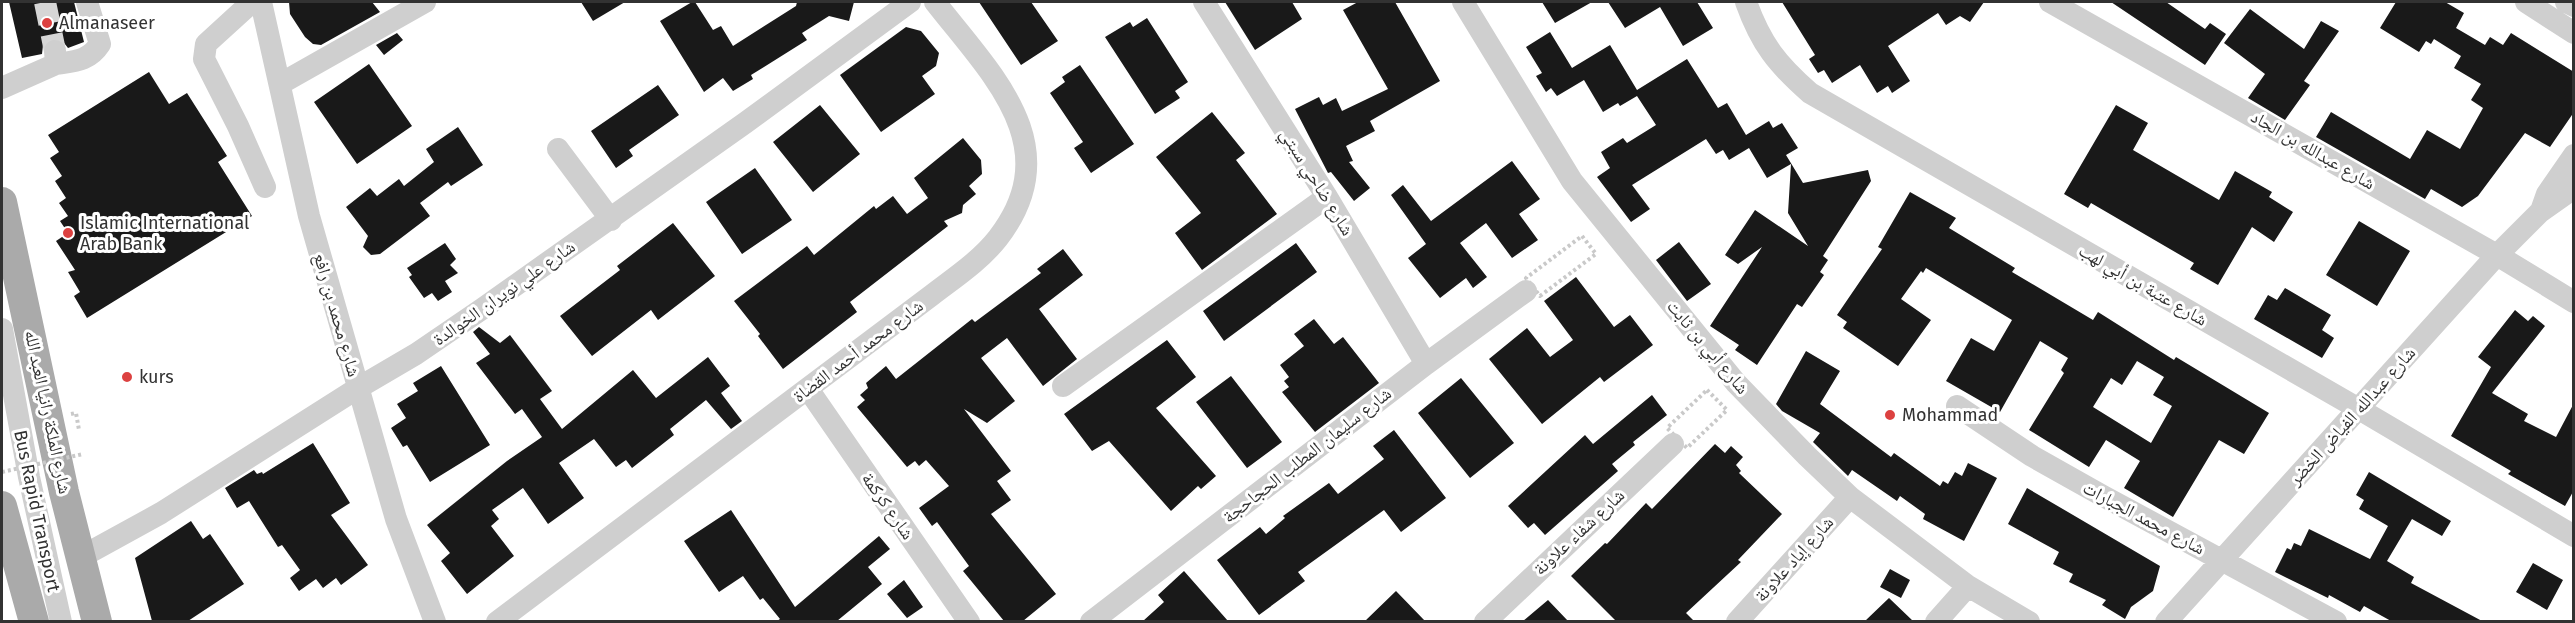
<svg xmlns="http://www.w3.org/2000/svg" width="2575" height="623" viewBox="0 0 2575 623" font-family="'Fira Sans','Noto Naskh Arabic',sans-serif">
  <style>
    .building { fill: #191919; fill-rule: evenodd }
    .lines { fill: none; stroke-linecap: round; stroke-linejoin: round }
    .minor-tunnel { stroke: #d6d6d6; stroke-width: 22; stroke-dasharray: 22 11; stroke-linecap: butt }
    .path { stroke: #c9c9c9; stroke-width: 4; stroke-dasharray: 3 3; stroke-linecap: butt }
    .minor { stroke: #cfcfcf; stroke-width: 22 }
    .major { stroke: #aaa; stroke-width: 30 }
    .path-bridge { stroke: #c9c9c9; stroke-width: 4; stroke-dasharray: 3 3; stroke-linecap: butt }
    .poi-dot { fill: #dc4140; stroke: #fff; stroke-width: 2 }
    .labels { text-anchor: middle; stroke-width: 6; stroke-linejoin: round; paint-order: stroke }
    .poi-label { font-size: 18px; fill: #323232; stroke: #fff; text-anchor: start }
    .street-label { font-size: 18px; fill: #323232; stroke: #fff }
  </style>
  <rect width="100%" height="100%" fill="#fff"/>
  <!-- building -->
  <path class="building" d="M9 2H74L84 42 68 48 61 39 53 38 43 45 42 54 22 58Z
    M289 2H372L380 12 321 45 313 44 305 37 290 14Z
    M581 2H625L593 21Z
    M692 2H695L713 30 721 26 733 46 796 6 797 2H854L849 21 829 16 802 33 807 40 751 75 753 79 733 91 723 78 704 92 660 21Z
    M979 2H1031L1058 41 1021 65Z
    M1225 2H1292L1302 19 1255 50Z
    M1358 2H1395L1440 81 1370 121 1375 131 1346 146 1353 161 1349 162 1370 188 1354 201 1331 172 1328 173 1295 109 1319 97 1323 105 1336 98 1342 111 1388 89 1343 10Z
    M1542 2H1592L1555 23Z
    M1608 2H1697L1713 28 1683 46 1660 7 1625 28Z
    M1782 2H1984L1970 22 1960 16 1946 25 1938 13 1888 46 1910 81 1892 93 1888 86 1877 93 1860 65 1832 83 1824 70 1818 73 1809 59 1815 55Z
    M2111 2H2166L2205 29 2210 23 2226 34 2205 65Z
    M2396 2H2445L2464 13 2456 28 2485 45 2490 37 2503 45 2511 33 2574 72V112L2550 147 2525 133 2478 196 2462 207 2431 189 2425 199 2316 137 2331 112 2410 159 2427 130 2460 149 2483 108 2471 100 2481 84 2454 68 2461 56 2434 39 2431 44 2426 41 2419 52 2380 28Z
    M2250 9 2304 49 2321 21 2339 31 2304 81 2310 85 2285 120 2248 98 2265 74 2224 43Z
    M1147 18 1188 82 1175 91 1180 98 1155 114 1105 37 1130 22 1133 27Z
    M906 27 921 31 939 53 936 66 922 76 935 94 881 132 840 75Z
    M1550 32 1572 68 1610 45 1637 90 1687 59 1718 108 1727 103 1746 135 1769 121 1773 128 1782 123 1798 148 1786 155 1803 183 1868 170 1871 181 1823 256 1828 260 1820 272 1824 275 1802 307 1797 304 1757 365 1735 350 1739 345 1710 326 1762 247 1738 264 1725 255 1755 210 1808 246 1788 213 1791 164 1767 178 1749 148 1729 160 1723 150 1716 154 1706 139 1632 185 1650 209 1631 222 1597 177 1610 168 1601 152 1623 138 1627 143 1656 125 1637 96 1620 106 1618 103 1603 112 1584 80 1557 96 1551 88 1546 92 1536 76 1542 73 1526 47Z
    M397 33 403 40 384 55 376 45Z
    M369 64 412 126 357 164 314 102Z
    M1080 65 1134 144 1091 173 1074 148 1083 142 1050 93 1065 82 1062 77Z
    M149 72 169 104 187 93 227 156 218 162 252 216 87 318 74 296 80 292 68 272 75 270 56 241 68 233 60 221 68 216 59 203 66 198 55 181 62 176 50 158 59 152 48 135Z
    M658 85 679 115 629 150 633 156 616 168 591 131Z
    M820 105 860 154 813 192 773 142Z
    M2116 105 2148 123 2133 150 2219 200 2235 171 2272 192 2269 197 2293 212 2274 242 2252 227 2218 285 2190 269 2194 263 2091 203 2088 208 2064 194Z
    M1212 112 1245 153 1236 160 1277 214 1202 270 1175 233 1201 213 1156 157Z
    M458 127 483 165 451 186 448 182 420 203 430 216 380 254 371 255 363 247 368 236 346 207 370 188 377 196 399 179 404 186 434 162 426 149Z
    M963 138 981 160 982 174 969 186 976 194 963 205 962 213 944 221 948 226 850 302 857 312 783 369 758 336 760 334 734 301 807 246 814 255 874 206 876 209 893 196 907 214 928 198 914 178Z
    M1512 161 1540 199 1519 214 1538 240 1512 258 1486 223 1460 243 1487 277 1473 288 1466 278 1440 298 1408 258 1426 244 1391 195 1403 185 1431 221Z
    M755 168 792 220 742 254 706 202Z
    M1910 192 1956 218 1949 228 2015 268 2012 272 2093 320 2098 312 2174 360 2176 357 2269 413 2244 454 2219 440 2173 517 2124 488 2140 461 2106 440 2089 467 2029 430 2064 373 2061 370 2068 358 2040 341 2000 412 1946 381 1971 338 1994 351 2012 320 1926 268 1923 273 1921 271 1901 299 1931 320 1898 366 1843 328 1847 322 1837 315 1882 249 1878 247ZM2137 361 2164 377 2153 395 2172 406 2151 443 2093 407 2111 378 2122 385Z
    M2359 221 2410 251 2377 306 2326 275Z
    M673 223 715 276 658 320 651 310 592 356 560 316 620 270 617 266Z
    M1679 242 1711 284 1687 301 1656 260Z
    M445 243 456 259 450 265 458 273 445 281 452 292 438 301 432 293 424 298 409 277 412 275 407 268Z
    M1296 243 1317 272 1224 341 1203 311Z
    M1063 249 1083 275 1039 309 1077 359 1043 386 1007 338 981 358 1015 401 987 423 964 409 1011 471 997 481 1011 500 991 514 1056 594 1023 621H1004L963 571 969 566 937 522 932 526 919 508 949 486 926 460 919 466 915 461 907 467 857 407 865 400 860 395 868 388 866 383 886 366 896 379 972 319 975 322 1041 273 1037 269Z
    M1576 277 1614 327 1630 315 1653 345 1604 382 1600 377 1542 424 1489 359 1527 328 1550 357 1573 340 1544 301Z
    M2285 288 2331 315 2322 330 2334 338 2322 358 2254 319 2268 295 2277 300Z
    M2515 310 2528 321 2533 316 2545 326 2492 393 2528 414 2524 421 2556 437 2574 403V490L2565 506 2508 474 2511 471 2451 436 2491 367 2478 357Z
    M1314 319 1334 344 1343 337 1379 383 1315 432 1282 392 1289 387 1284 381 1289 377 1280 365 1304 346 1294 334Z
    M479 327 500 343 510 335 552 391 540 399 562 429 633 370 656 398 708 357 730 386 721 393 742 421 731 429 706 400 670 429 674 435 632 468 626 460 616 467 594 439 559 463 584 498 548 524 523 488 492 510 499 519 491 526 514 556 467 594 441 561 450 553 427 525 507 461 542 437 522 409 515 414 476 363 490 354 473 332Z
    M1167 340 1196 377 1156 408 1216 476 1201 489 1198 486 1171 511 1109 441 1092 451 1064 414Z
    M1806 351 1840 371 1820 404 1891 457 1894 453 1940 486 1943 481 1948 484 1955 472 1962 476 1968 463 1997 478 1964 541 1923 519 1925 514 1900 496 1897 501 1852 470 1848 476 1813 442 1820 433 1782 411 1776 404Z
    M441 366 490 445 430 482 407 445 403 447 391 428 406 418 397 404 418 391 413 383Z
    M1231 376 1282 442 1247 468 1196 402Z
    M1461 378 1514 443 1470 478 1418 413Z
    M1652 395 1667 415 1633 442 1635 445 1612 464 1618 471 1545 535 1534 523 1528 528 1508 506 1585 435 1593 444Z
    M1394 430 1446 498 1401 532 1384 510 1298 572 1305 581 1259 615 1217 560 1260 527 1266 534 1285 518 1283 516 1329 483 1338 494 1384 459 1373 446Z
    M313 443 350 503 331 515 368 565 341 585 336 578 323 588 316 579 299 591 290 578 300 570 282 545 278 547 249 501 237 508 225 488 254 470 257 474 262 472 263 474Z
    M1715 444 1725 453 1731 446 1743 457 1736 465 1741 471 1739 473 1782 514 1738 560 1741 562 1686 613 1694 621H1616L1571 576 1605 543 1607 544 1646 503 1652 509Z
    M2369 472 2451 521 2442 536 2412 519 2387 561 2414 577 2411 583 2482 621H2391L2364 606 2360 612 2329 595 2328 598 2275 572 2287 548 2291 550 2294 543 2301 546 2309 529 2370 559 2388 526 2359 509 2364 500 2356 495Z
    M2027 488 2160 566 2153 591 2131 607 2125 619 2102 605 2106 600 2069 582 2073 574 2053 564 2059 552 2008 524Z
    M731 510 795 607 879 536 890 549 868 567 882 584 837 621H777L780 619 763 598 760 600 743 576 719 592 684 541Z
    M191 521 203 539 210 534 244 584 188 621H152L135 558Z
    M2533 563 2563 580 2547 610 2516 592Z
    M1890 569 1910 580 1901 598 1880 587Z
    M1184 571 1228 621H1143L1164 602 1158 595Z
    M904 580 923 607 907 618 887 594Z
    M1396 591 1425 621H1365Z
    M1889 598 1913 621H1865Z
    M1548 600 1568 621H1523Z"/>
  <g class="lines">
    <!-- minor-tunnel -->
    <path class="minor-tunnel" d="M45 2 55 51"/>
    <!-- path -->
    <path class="path" d="M1582 236 1596 254 1540 296 1526 278Z
      M1707 390 1727 410 1687 448 1667 428Z
      M71 414 76 413 79 430"/>
    <!-- minor -->
    <path class="minor" d="M252 2 206 44 204 59 238 126 265 187
      M261 2 309 216 396 519 435 622
      M1204 2 1327 197 1426 364
      M1463 2 1572 181 1736 383 1807 456 1850 497 1968 586 2029 622
      M1746 2C1761 44 1777 64 1810 93L2359 409 2574 536
      M2050 2 2497 255 2574 302
      M2526 2 2574 33
      M2566 2 2574 6
      M56 64C75 61 89 61 100 44L87 2
      M280 84 425 2
      M2 88 56 64 55 51
      M558 149 611 220
      M2541 211 2547 194 2574 155
      M2 329 29 477 61 622
      M1063 386 1327 197
      M808 389 969 622
      M1957 406 2032 456 2103 496 2336 622
      M81 557 161 513 358 388 416 354 482 309 745 123 910 2
      M497 622 932 295C954 278 980 261 998 238 1069 146 991 74 935 2
      M1091 622 1426 364 1526 291
      M1485 622 1673 444
      M1737 622 1850 497
      M1936 622 1968 586
      M2166 622 2497 255 2540 212 2574 188"/>
    <!-- major -->
    <path class="major" d="M2 202 64 492 97 622
      M2 506 34 622"/>
    <!-- path-bridge -->
    <path class="path-bridge" d="M2 472 83 454"/>
  </g>
  <!-- markers -->
  <g class="poi-dot">
    <circle cx="47" cy="23" r="6"/>
    <circle cx="68" cy="233" r="6"/>
    <circle cx="127" cy="377" r="6"/>
    <circle cx="1890" cy="415" r="6"/>
  </g>
  <g class="labels">
    <!-- poi labels -->
    <g class="poi-label">
      <text x="59" y="29">Almanaseer</text>
      <text x="80" y="229">Islamic International<tspan x="80" dy="21">Arab Bank</tspan></text>
      <text x="139" y="383">kurs</text>
      <text x="1902" y="421">Mohammad</text>
    </g>
    <!-- street labels -->
    <g class="street-label">
      <text transform="translate(2313 150) rotate(30)" y="6">شارع عبدالله بن الجاد</text>
      <text transform="translate(1317 182) rotate(58)" y="6">شارع ضاحي سبتي</text>
      <text transform="translate(2143 285) rotate(30)" y="6">شارع عتبة بن أبي لهب</text>
      <text transform="translate(504 293) rotate(-35)" y="6">شارع علي نويران الخوالدة</text>
      <text transform="translate(337 315) rotate(74)" y="6">شارع محمد بن رافع</text>
      <text transform="translate(1708 347) rotate(50)" y="6">شارع أبي بن ثابت</text>
      <text transform="translate(858 351) rotate(-37)" y="6">شارع محمد أحمد القضاة</text>
      <text transform="translate(48 412) rotate(78)" y="6">شارع الملكة رانيا العبد الله</text>
      <text transform="translate(2352 416) rotate(-48)" y="6">شارع عبدالله الفياض الخضر</text>
      <text transform="translate(1307 455) rotate(-38)" y="6">شارع سليمان المطلب الحجاحجة</text>
      <text transform="translate(888 506) rotate(55)" y="6">شارع كركمة</text>
      <text transform="translate(37 511) rotate(78)" y="6">Bus Rapid Transport</text>
      <text transform="translate(2144 518) rotate(28)" y="6">شارع محمد الجبارات</text>
      <text transform="translate(1579 532) rotate(-43)" y="6">شارع شفاء علاونة</text>
      <text transform="translate(1794 559) rotate(-48)" y="6">شارع إياد علاونة</text>
    </g>
  </g>
  <!-- border -->
  <rect width="2575" height="623" fill="none" stroke="#323232" stroke-width="6"/>
</svg>
